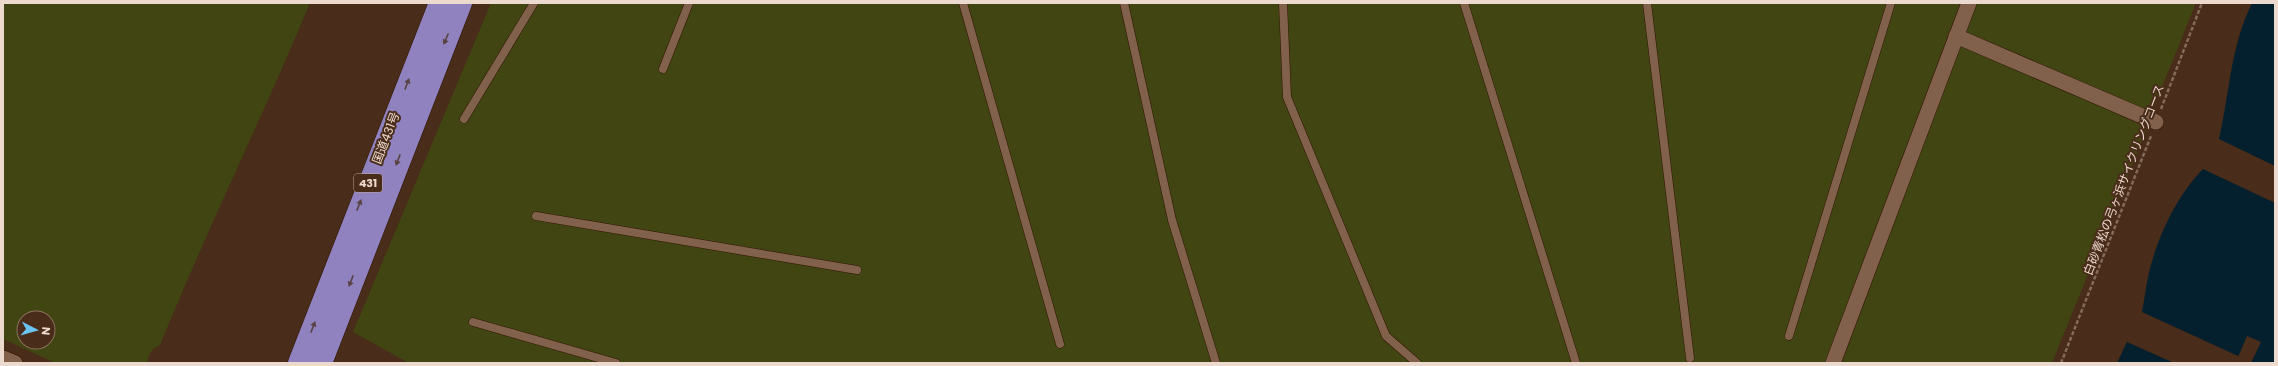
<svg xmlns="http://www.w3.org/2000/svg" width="2278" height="366" viewBox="0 0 2278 366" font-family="Poppins,'Noto Sans JP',sans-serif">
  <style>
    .green { fill: #414512; fill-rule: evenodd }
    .water { fill: #041f2d }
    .pier { fill: #492c19 }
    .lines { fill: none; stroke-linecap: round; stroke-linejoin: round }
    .lane-casing { stroke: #2e1402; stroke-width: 9 }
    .street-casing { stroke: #2e1402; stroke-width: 16 }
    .highway-casing { stroke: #2e1402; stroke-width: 23 }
    .path { stroke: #846b5a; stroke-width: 2.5; stroke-dasharray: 4 2; stroke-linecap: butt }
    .lane { stroke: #81604c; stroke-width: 8 }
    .street { stroke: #81604c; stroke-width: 15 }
    .highway { stroke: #8f82bf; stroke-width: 22 }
    .oneway { fill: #5a4242 }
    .labels { text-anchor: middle; stroke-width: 4; stroke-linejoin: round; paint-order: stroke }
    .shield { fill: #492c19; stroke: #bca698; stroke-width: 1 }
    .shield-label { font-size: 11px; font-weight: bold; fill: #eddace }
    .street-label { font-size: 12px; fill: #eddace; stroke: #492c19 }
  </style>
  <rect width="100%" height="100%" fill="#492c19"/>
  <!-- green -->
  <path class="green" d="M3 3H310C262 118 207 230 160 345 151 349 149 354 147 363H55L3 339ZM24 318H48V342H24Z
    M491 3H1960L1825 363H409L353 332Z
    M1976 3H2196L2151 114 1968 35 1966 29Z
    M1960 45H1967L2143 126 2146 131 2052 363H1842Z"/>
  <!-- water -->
  <path class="water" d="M2252 3H2275V166L2219 139C2230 92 2230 48 2252 3Z
    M2203 169 2275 203V363H2248L2249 361 2142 312C2145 298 2146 283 2150 269 2158 236 2178 194 2203 169Z
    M2127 342 2174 363H2117Z"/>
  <!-- pier -->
  <path class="pier" d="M2247 336 2261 342 2251 363H2246L2238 357Z"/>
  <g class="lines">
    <defs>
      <path id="lane" d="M963 3 1060 344
        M1124 3 1172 220 1216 363
        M1283 3 1287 97 1386 336 1417 363
        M1464 3 1576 363
        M1647 3 1690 358
        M663 69 689 3
        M464 119 534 3
        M536 216 857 270
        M473 322 616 363
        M1789 336 1891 3"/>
      <path id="street" d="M1956 36 2156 122
        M3 358 15 363
        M1833 363 1969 3"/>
      <path id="highway" d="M299 363 440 3
        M321 363 461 3"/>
    </defs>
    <!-- lane casing -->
    <use href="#lane" class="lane-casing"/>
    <!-- street casing -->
    <use href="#street" class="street-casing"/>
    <!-- highway casing -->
    <use href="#highway" class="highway-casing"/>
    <!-- path -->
    <path class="path" d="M2161 109 2202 3
      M2061 363 2151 136"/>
    <!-- lane -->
    <use href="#lane" class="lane"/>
    <!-- street -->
    <use href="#street" class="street"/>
    <!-- highway -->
    <use href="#highway" class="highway"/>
  </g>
  <!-- one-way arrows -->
  <defs><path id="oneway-solid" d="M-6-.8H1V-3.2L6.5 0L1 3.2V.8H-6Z"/></defs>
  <g class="oneway">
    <use href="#oneway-solid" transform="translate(446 39) rotate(113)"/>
    <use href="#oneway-solid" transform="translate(407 84) rotate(-69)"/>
    <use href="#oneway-solid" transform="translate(398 160) rotate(111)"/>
    <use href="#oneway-solid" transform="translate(359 205) rotate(-69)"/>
    <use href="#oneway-solid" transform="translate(351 281) rotate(111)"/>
    <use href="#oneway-solid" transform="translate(313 327) rotate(-69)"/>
  </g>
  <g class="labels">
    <!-- shield labels -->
    <rect class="shield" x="354" y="174" width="28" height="18" rx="3"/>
    <g class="shield-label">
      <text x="368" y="187">431</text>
    </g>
    <!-- street labels -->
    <g class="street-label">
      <text transform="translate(386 138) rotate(-69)" y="4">国道431号</text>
      <text transform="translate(2124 180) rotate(-69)" y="4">白砂青松の弓ヶ浜サイクリングコース</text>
    </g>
  </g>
  <!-- border -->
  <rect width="2278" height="366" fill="none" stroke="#eddace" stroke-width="8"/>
  <!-- north arrow -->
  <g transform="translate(36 330) rotate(96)"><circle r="19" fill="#492c19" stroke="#8b7261"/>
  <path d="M0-3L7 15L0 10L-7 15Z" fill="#6bc3f2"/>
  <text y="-6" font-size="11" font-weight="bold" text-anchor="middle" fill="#eddace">N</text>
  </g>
</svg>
